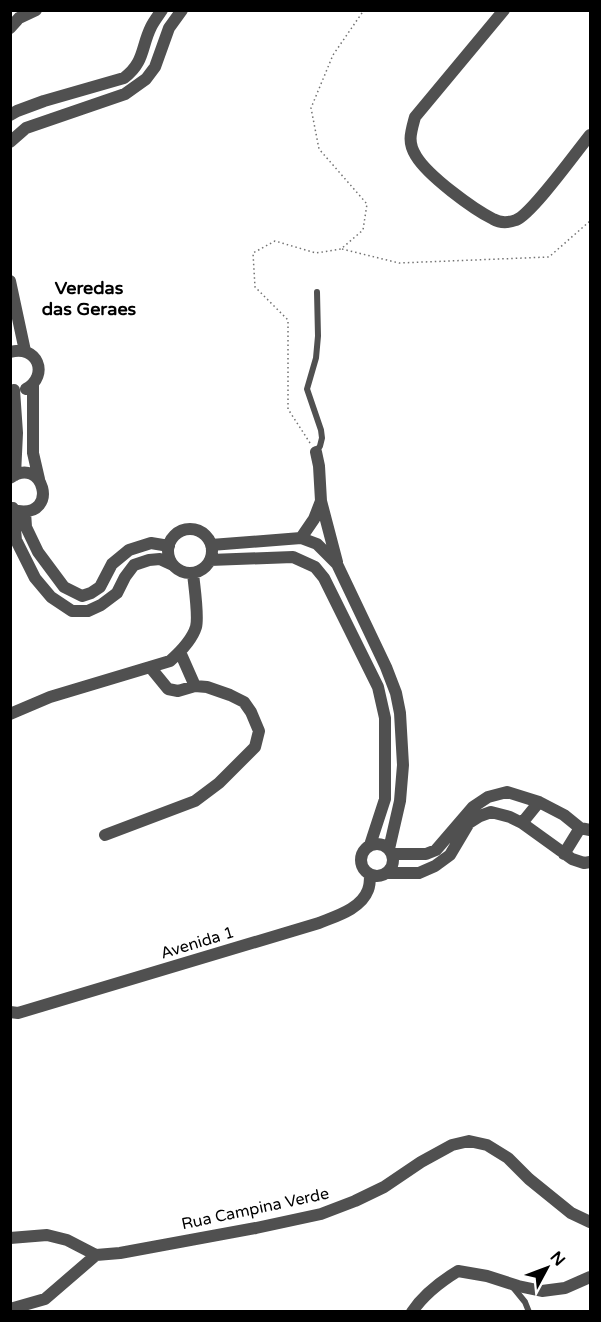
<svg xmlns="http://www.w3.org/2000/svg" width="601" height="1322" viewBox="0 0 601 1322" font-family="'Varela Round',sans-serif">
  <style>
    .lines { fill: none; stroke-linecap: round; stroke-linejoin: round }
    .path { stroke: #727272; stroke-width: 1.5; stroke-dasharray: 1.5 3; stroke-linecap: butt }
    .service { stroke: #505050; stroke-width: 6 }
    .minor { stroke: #505050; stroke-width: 12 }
    .labels { text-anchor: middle; stroke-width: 4.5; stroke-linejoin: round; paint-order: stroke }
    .street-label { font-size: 16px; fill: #000; stroke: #fff }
    .neighbourhood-label { font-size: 18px; font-weight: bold; fill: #000; stroke: #fff }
  </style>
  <rect width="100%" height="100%" fill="#fff"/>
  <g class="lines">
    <!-- path -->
    <path class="path" d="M342 249 399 263 549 257 590 221
      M310 443 288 409V320L255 287 253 253 275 241 316 253 341 249 363 230 367 204 319 149 311 108 333 55 364 10"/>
    <!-- service -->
    <path class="service" d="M316 452 320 446 322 438 321 430 307 389 316 358 318 336 317 292
      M512 1286 525 1302 529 1312"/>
    <!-- minor -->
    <path class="minor" d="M504 10 415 117C411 132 407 142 416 156 428 176 473 209 493 219 500 223 508 223 516 220 531 215 577 151 590 135
      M10 28 19 18 36 10
      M10 115 17 111 44 101 124 78C145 62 141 47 151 27 154 21 158 16 162 10
      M10 142 26 128 125 94 146 79 155 67 169 28 182 10
      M10 281 25 351
      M10 352C37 344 50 375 26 389
      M33 385V453L39 479
      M14 390 17 433 15 475
      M316 452 319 466 321 501 337 562
      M10 478C43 454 60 517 18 511
      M13 508 16 540 35 578 51 597 72 611H88L101 605 117 593 125 577 134 565 149 560 160 559 173 565
      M25 512 26 527 38 552 64 587 82 596 91 593 100 587 112 564 129 550 151 543 169 546
      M168 551a22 22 0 1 1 44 0a22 22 0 1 1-44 0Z
      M301 538 314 519 321 501
      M211 545 301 538 317 544 337 564 386 667 396 693 400 713 403 765 400 801 389 849
      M210 560 293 557 315 567 324 578 378 687 385 718V799L370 845
      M180 652 195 686
      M10 714 50 697 170 661C179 653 192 640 196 627 199 616 194 585 193 573
      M522 823 539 802
      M105 835 195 801 219 783 255 747 259 731 251 712 244 702 230 695 207 687 195 686 178 691 168 689 150 667
      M361 860a16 16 0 1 1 32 0a16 16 0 1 1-32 0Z
      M392 854H426L436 850 473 807 488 797 507 792 539 802 564 815 580 828 590 830
      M564 854 580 828
      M386 873H419L435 866 450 855 469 823 480 816 491 812 510 817 522 823 572 859 584 863 590 862
      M10 1012 18 1013 319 923C336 916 361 909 368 890 370 885 370 879 370 875
      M10 1238 47 1235 67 1240 96 1255
      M10 1309 45 1299 96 1255 120 1253 256 1228 321 1214 355 1201 384 1187 421 1162 452 1145 469 1141 487 1145 508 1158 529 1179 571 1213 590 1222
      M412 1312C424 1294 440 1282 458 1271L487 1276 518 1286 542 1291 565 1288 590 1277"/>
  </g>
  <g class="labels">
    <!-- street labels -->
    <g class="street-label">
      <text transform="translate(197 942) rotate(-17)" y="6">Avenida 1</text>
      <text transform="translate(255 1208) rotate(-12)" y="6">Rua Campina Verde</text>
    </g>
    <!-- neighbourhood labels -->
    <g class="neighbourhood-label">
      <text x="89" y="294">Veredas<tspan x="89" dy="21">das Geraes</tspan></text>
    </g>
  </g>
  <!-- border -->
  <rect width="601" height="1322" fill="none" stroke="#000000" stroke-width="24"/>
  <!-- north arrow -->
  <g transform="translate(547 1268) rotate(49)" stroke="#ffffff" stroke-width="4.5" paint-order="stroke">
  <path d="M0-4.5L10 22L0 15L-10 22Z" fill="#000000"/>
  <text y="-9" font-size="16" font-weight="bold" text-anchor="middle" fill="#000000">N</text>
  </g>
</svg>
